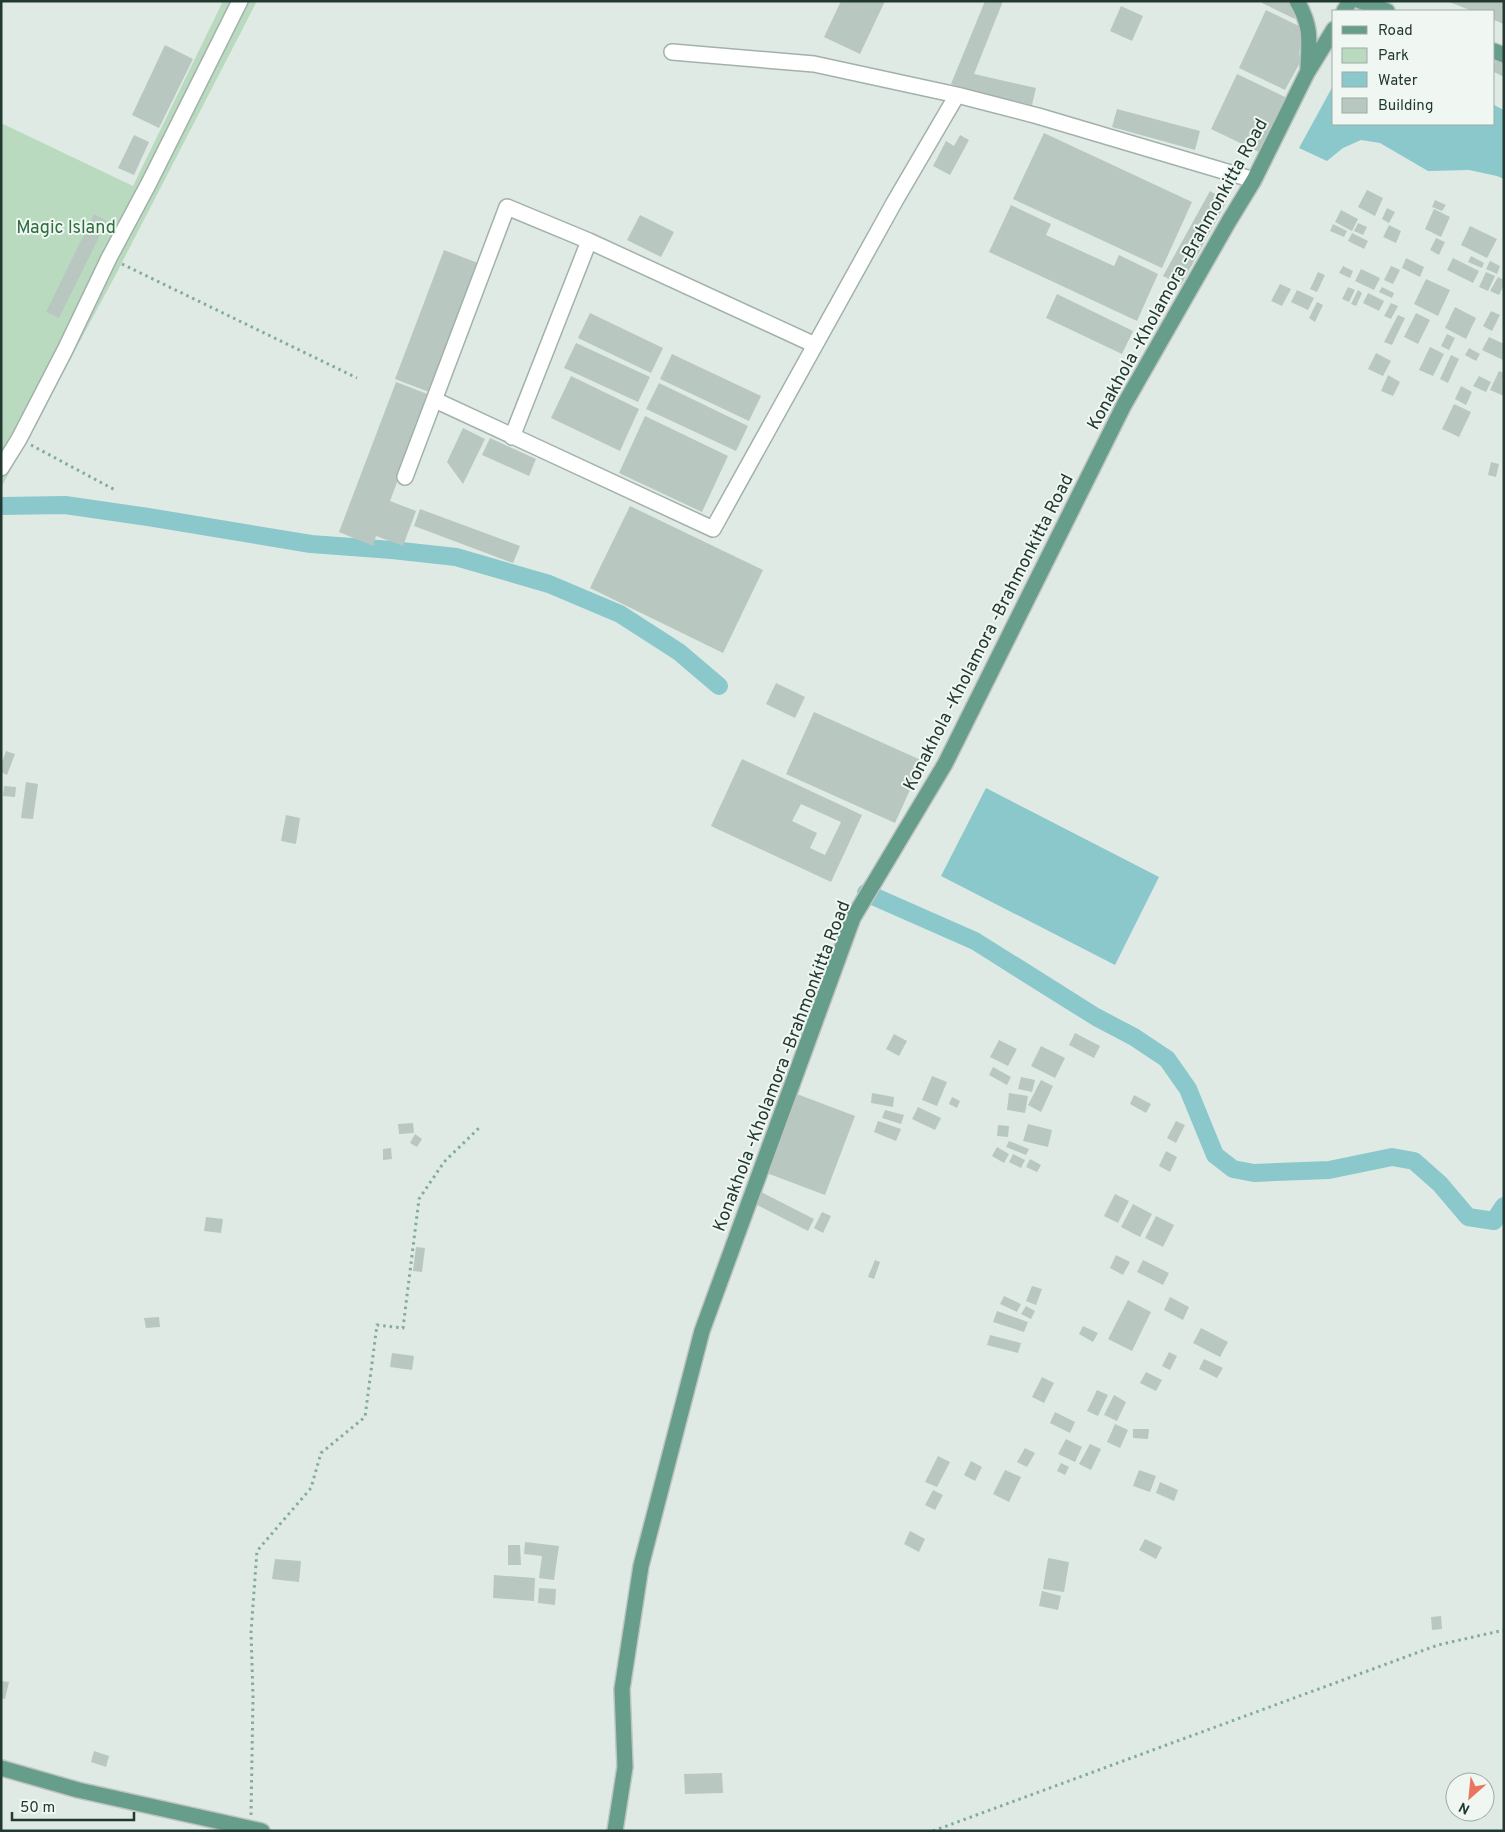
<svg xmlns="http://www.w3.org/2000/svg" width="1505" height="1832" viewBox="0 0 1505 1832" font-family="Overpass,sans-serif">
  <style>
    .green { fill: #badac0 }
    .water { fill: #8ac8cc }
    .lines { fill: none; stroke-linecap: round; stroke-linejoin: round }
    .canal { stroke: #8ac8cc; stroke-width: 18 }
    .building { fill: #b8c7c0; fill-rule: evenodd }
    .minor-casing { stroke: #a3b1ab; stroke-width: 18 }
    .major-casing { stroke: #bdc4c1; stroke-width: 18 }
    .path { stroke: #82ac9b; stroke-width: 3; stroke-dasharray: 2.5 4; stroke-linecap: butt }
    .minor { stroke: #fff; stroke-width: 15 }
    .major { stroke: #679d8b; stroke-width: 15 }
    .labels { text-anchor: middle; stroke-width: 4; stroke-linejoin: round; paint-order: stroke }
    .park-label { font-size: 18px; fill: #2e6e41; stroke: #f0f7f3 }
    .street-label { font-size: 18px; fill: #223931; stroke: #f0f7f3 }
  </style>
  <rect width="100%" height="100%" fill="#e0eae5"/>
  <!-- green -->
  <path class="green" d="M223 1H257L115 276 1 488V123L133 186Z"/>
  <!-- water -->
  <path class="water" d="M1334 84V124H1494V105L1504 110V179L1497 176 1469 170 1428 171 1380 143 1361 140 1343 148 1327 161 1299 148Z
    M986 788 1159 877 1115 965 941 876Z"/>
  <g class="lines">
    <!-- canal -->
    <path class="canal" d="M1 506 65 505 148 517 311 544 392 550 456 557 549 584 620 614 679 652 719 686
      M866 893 975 941 1096 1017 1134 1037 1167 1059 1188 1089 1215 1155 1233 1169 1254 1173 1329 1170 1392 1157 1414 1161 1440 1184 1468 1217 1494 1221 1504 1206"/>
  </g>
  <!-- building -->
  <path class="building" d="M841 1H885L860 54 824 37Z
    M985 1H1003L974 74 1036 88 1032 105 967 90 951 84Z
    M1262 1H1289L1294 8 1295 19 1262 3Z
    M1447 1H1504V24L1494 20V11H1472Z
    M1121 6 1143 16 1132 41 1110 31Z
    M1266 10 1303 28 1299 54 1302 59 1285 90 1239 68Z
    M165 45 193 59 159 128 132 115Z
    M1498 55 1504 58V77L1494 72V64Z
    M1237 74 1289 99 1263 154 1211 129Z
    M1117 109 1200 131 1195 150 1112 127Z
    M1044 133 1192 202 1162 268 1013 199Z
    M134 135 149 142 134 175 118 168Z
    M960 135 969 140 950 175 933 166 946 141 954 146Z
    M1367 190 1383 198 1375 216 1358 207Z
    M1210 191 1227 201 1181 285 1163 276Z
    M1435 200 1446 205 1442 211 1432 207Z
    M1011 205 1051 224 1046 235 1114 266 1119 255 1158 274 1137 321 989 252Z
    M1387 208 1395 212 1389 223 1382 219Z
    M1434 209 1450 217 1441 237 1425 229Z
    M1341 210 1358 219 1352 231 1335 222Z
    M94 214 107 221 59 318 46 312Z
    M640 215 674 232 661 257 627 240Z
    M1358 223 1367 227 1363 235 1354 231Z
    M1333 224 1347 231 1344 237 1330 231Z
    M1389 225 1401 231 1396 243 1383 237Z
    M1470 226 1497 239 1487 258 1461 245Z
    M1352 233 1368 241 1364 249 1348 241Z
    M1436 238 1445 242 1439 255 1430 250Z
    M444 250 478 263 429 392 395 379Z
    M1471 256 1484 263 1482 268 1468 262Z
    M1406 258 1424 267 1420 277 1402 268Z
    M1453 258 1479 271 1473 283 1447 270Z
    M1490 261 1500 266 1497 274 1486 269Z
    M1343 266 1353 271 1350 278 1339 273Z
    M1391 266 1400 270 1393 284 1384 280Z
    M1361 269 1380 278 1374 290 1355 281Z
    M1318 272 1325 275 1317 292 1310 289Z
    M1486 272 1495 276 1488 291 1479 287Z
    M1498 277 1504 280V285L1499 295 1490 291Z
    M1426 279 1450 290 1438 316 1414 304Z
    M1280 284 1291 289 1282 306 1271 301Z
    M1348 287 1355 290 1349 302 1342 299Z
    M1382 287 1394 293 1392 298 1379 292Z
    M1297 290 1314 298 1308 310 1291 302Z
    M1358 290 1362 293 1356 306 1351 304Z
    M1368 293 1384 301 1379 311 1363 303Z
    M1057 294 1133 331 1122 354 1046 318Z
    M1317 302 1323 305 1315 322 1309 318Z
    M1391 303 1398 306 1391 319 1384 316Z
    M1455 307 1476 318 1466 339 1445 328Z
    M1491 311 1500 315 1492 331 1483 326Z
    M590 313 663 348 651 373 578 338Z
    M1416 313 1430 320 1418 344 1404 337Z
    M1398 315 1405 318 1392 345 1384 342Z
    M1447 334 1455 338 1449 350 1441 346Z
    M1489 337 1504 344 1503 360 1482 350Z
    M576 343 650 377 638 402 564 368Z
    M1430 347 1444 354 1433 376 1419 370Z
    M1469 348 1480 354 1476 361 1465 355Z
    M1376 353 1391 361 1383 376 1368 369Z
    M672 354 761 396 749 421 660 379Z
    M1451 355 1459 359 1448 383 1440 379Z
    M1499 371 1504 373V396L1490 390Z
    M1388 375 1400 382 1393 396 1381 391Z
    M571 376 639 409 620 451 551 418Z
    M1479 376 1491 382 1486 392 1473 386Z
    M396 382 430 395 390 501 416 511 403 546 376 536 373 546 339 532Z
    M659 383 748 426 736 451 646 409Z
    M1461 386 1472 392 1466 405 1455 399Z
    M1454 404 1471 412 1459 437 1442 429Z
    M645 416 728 456 702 512 619 473Z
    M463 428 485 439 463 484 447 462Z
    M490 438 536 459 529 476 482 455Z
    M1491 462 1499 464 1496 477 1488 475Z
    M630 506 763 570 723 653 590 588Z
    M420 509 520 546 513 563 414 526Z
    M776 683 805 697 795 718 766 704Z
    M814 712 923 761 895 823 786 774Z
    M6 751 15 754 7 775 1 772V765Z
    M742 759 862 815 831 882 711 826ZM801 804 841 822 825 855 810 848 817 833 792 821Z
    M26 782 38 784 33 819 21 818Z
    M4 786 16 787 15 797 3 796Z
    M286 815 300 818 296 844 281 841Z
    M1075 1033 1100 1046 1094 1058 1069 1045Z
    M894 1034 907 1041 899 1056 886 1049Z
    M999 1040 1017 1049 1008 1066 990 1057Z
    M1041 1046 1065 1058 1055 1078 1031 1066Z
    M993 1067 1011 1077 1007 1085 989 1075Z
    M932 1076 947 1082 937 1106 922 1100Z
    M1021 1077 1035 1080 1032 1092 1018 1089Z
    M1041 1080 1053 1086 1041 1112 1028 1105Z
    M789 1091 855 1116 825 1195 759 1170Z
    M872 1093 894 1097 893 1107 871 1103Z
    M1009 1093 1028 1096 1025 1113 1007 1110Z
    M1134 1095 1151 1104 1146 1113 1130 1104Z
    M952 1097 960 1101 957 1108 949 1104Z
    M918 1107 941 1118 935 1130 912 1119Z
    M885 1110 904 1115 901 1124 882 1118Z
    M878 1121 901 1129 896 1141 874 1132Z
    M1176 1121 1185 1125 1176 1143 1167 1138Z
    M413 1123 414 1133 399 1134 398 1124Z
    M1028 1124 1052 1130 1048 1147 1023 1141Z
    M998 1125 1009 1126 1008 1137 997 1136Z
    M415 1134 422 1139 417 1147 410 1143Z
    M1009 1141 1029 1149 1026 1155 1006 1147Z
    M997 1147 1009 1154 1004 1163 992 1156Z
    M391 1148 392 1159 383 1160V1149Z
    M1166 1151 1177 1157 1170 1172 1159 1166Z
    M1013 1154 1025 1160 1021 1168 1009 1162Z
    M1030 1159 1041 1165 1037 1172 1026 1167Z
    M759 1191 814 1219 808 1231 753 1203Z
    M1115 1194 1129 1201 1118 1223 1104 1216Z
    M1133 1204 1152 1214 1140 1237 1121 1227Z
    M822 1212 831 1216 823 1233 814 1228Z
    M1156 1216 1174 1225 1163 1247 1145 1238Z
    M206 1217 223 1219 221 1233 204 1231Z
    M416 1247 425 1248 422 1272 413 1271Z
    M1116 1255 1130 1262 1123 1275 1110 1268Z
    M875 1260 880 1262 874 1279 868 1277Z
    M1143 1260 1169 1273 1163 1285 1137 1272Z
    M1032 1286 1042 1289 1036 1305 1026 1301Z
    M1004 1296 1021 1304 1017 1312 1000 1304Z
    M1170 1297 1189 1307 1183 1320 1164 1310Z
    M1128 1300 1151 1312 1132 1351 1108 1339Z
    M1026 1306 1035 1311 1031 1319 1021 1314Z
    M997 1311 1028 1322 1024 1332 993 1322Z
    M159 1317 160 1327 146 1328 144 1318Z
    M1083 1326 1098 1333 1093 1342 1079 1334Z
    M1201 1328 1228 1342 1220 1357 1193 1343Z
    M990 1335 1021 1343 1018 1353 987 1345Z
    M1169 1352 1177 1356 1170 1370 1162 1366Z
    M392 1353 414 1356 412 1370 390 1367Z
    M1204 1359 1223 1368 1217 1378 1199 1369Z
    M1146 1372 1162 1380 1156 1391 1140 1383Z
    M1042 1377 1054 1383 1044 1403 1032 1397Z
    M1097 1390 1108 1395 1098 1416 1087 1411Z
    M1114 1395 1126 1402 1117 1421 1104 1415Z
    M1055 1412 1075 1422 1070 1433 1050 1423Z
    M1115 1424 1128 1430 1120 1448 1107 1442Z
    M1133 1429H1149L1148 1439 1133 1438Z
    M1066 1439 1082 1447 1075 1462 1058 1454Z
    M1090 1444 1101 1449 1091 1470 1079 1464Z
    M1025 1448 1035 1453 1027 1467 1017 1462Z
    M938 1456 950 1462 937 1487 925 1482Z
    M971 1461 982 1467 975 1481 964 1475Z
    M1061 1463 1069 1467 1065 1475 1057 1471Z
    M1005 1470 1021 1477 1009 1502 993 1494Z
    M1139 1470 1156 1476 1150 1492 1133 1486Z
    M1160 1482 1178 1490 1174 1501 1156 1493Z
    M933 1490 943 1495 935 1510 925 1505Z
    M910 1531 925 1539 919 1552 904 1544Z
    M1145 1539 1162 1547 1156 1559 1139 1550Z
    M525 1542 559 1546 554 1580 539 1578 542 1556 524 1554Z
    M508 1545H520L521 1565H508Z
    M1048 1558 1069 1562 1064 1592 1043 1589Z
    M275 1559 301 1561 299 1582 272 1579Z
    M494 1575 535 1578 534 1601 493 1598Z
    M539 1588 556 1589 555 1605 538 1603Z
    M1042 1591 1061 1596 1058 1610 1039 1606Z
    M1441 1616 1442 1629 1432 1630 1431 1617Z
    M1 1681 9 1682 5 1699 1 1698Z
    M94 1751 109 1756 106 1767 91 1762Z
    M722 1773 723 1793 685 1794 684 1774Z"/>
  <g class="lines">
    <defs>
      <path id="minor" d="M672 52 814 64 957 95 1038 116 1254 180
        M435 400 713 529 895 201 957 95
        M512 437 589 241
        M1 468 19 439 65 350 109 258 149 183 240 1
        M405 477 507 207 589 241 815 345"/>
      <path id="major" d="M1297 1C1312 27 1309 40 1308 69
        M1360 1 1387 11
        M1344 11 1350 1
        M1494 51 1504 55
        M1 1768 78 1790 262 1831
        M615 1831 625 1767 622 1689 641 1566 702 1331 853 918 945 764 1124 405 1229 221 1254 180 1307 73 1334 29"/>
    </defs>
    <!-- minor casing -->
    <use href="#minor" class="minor-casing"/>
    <!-- major casing -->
    <use href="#major" class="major-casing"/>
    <!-- path -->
    <path class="path" d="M122 264 357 378
      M31 445 117 491
      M251 1815 253 1697 251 1632 257 1551 311 1488 321 1453 365 1417 377 1325 403 1328 419 1199 444 1162 479 1128
      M933 1831 1438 1645 1504 1630"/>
    <!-- minor -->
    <use href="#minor" class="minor"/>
    <!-- major -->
    <use href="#major" class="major"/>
  </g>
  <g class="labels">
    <!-- park labels -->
    <g class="park-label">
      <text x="66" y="233">Magic Island</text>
    </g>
    <!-- street labels -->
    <g class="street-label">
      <text transform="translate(1177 274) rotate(-61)" y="6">Konakhola -Kholamora -Brahmonkitta Road</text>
      <text transform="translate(988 632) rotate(-63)" y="6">Konakhola -Kholamora -Brahmonkitta Road</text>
      <text transform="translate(781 1066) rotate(-69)" y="6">Konakhola -Kholamora -Brahmonkitta Road</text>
    </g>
  </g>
  <!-- border -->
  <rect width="1505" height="1832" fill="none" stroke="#223931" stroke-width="5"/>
  <!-- legend -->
  <rect x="1332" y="10" width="162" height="115" fill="#f0f7f3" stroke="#9eaba5"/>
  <rect x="1342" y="26" width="25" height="8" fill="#679d8b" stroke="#9eaba5"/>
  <text x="1378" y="35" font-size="15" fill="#223931">Road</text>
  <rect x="1342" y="48" width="25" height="15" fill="#badac0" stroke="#9eaba5"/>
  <text x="1378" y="60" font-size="15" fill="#223931">Park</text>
  <rect x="1342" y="72" width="25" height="15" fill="#8ac8cc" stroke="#9eaba5"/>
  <text x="1378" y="85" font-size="15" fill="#223931">Water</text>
  <rect x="1342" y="98" width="25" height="15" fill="#b8c7c0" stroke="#9eaba5"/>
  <text x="1378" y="110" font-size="15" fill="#223931">Building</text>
  <!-- north arrow -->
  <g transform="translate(1470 1797) rotate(207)"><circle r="24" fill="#f0f7f3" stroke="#9eaba5"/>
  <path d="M0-4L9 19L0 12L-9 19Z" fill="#ea755e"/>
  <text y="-8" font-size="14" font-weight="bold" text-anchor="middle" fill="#223931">N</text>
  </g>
  <!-- scale -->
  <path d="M12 1812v8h122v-8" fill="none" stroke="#223931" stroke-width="2.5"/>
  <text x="20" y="1812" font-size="15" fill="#223931" stroke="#f0f7f3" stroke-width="4" paint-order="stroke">50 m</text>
</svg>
